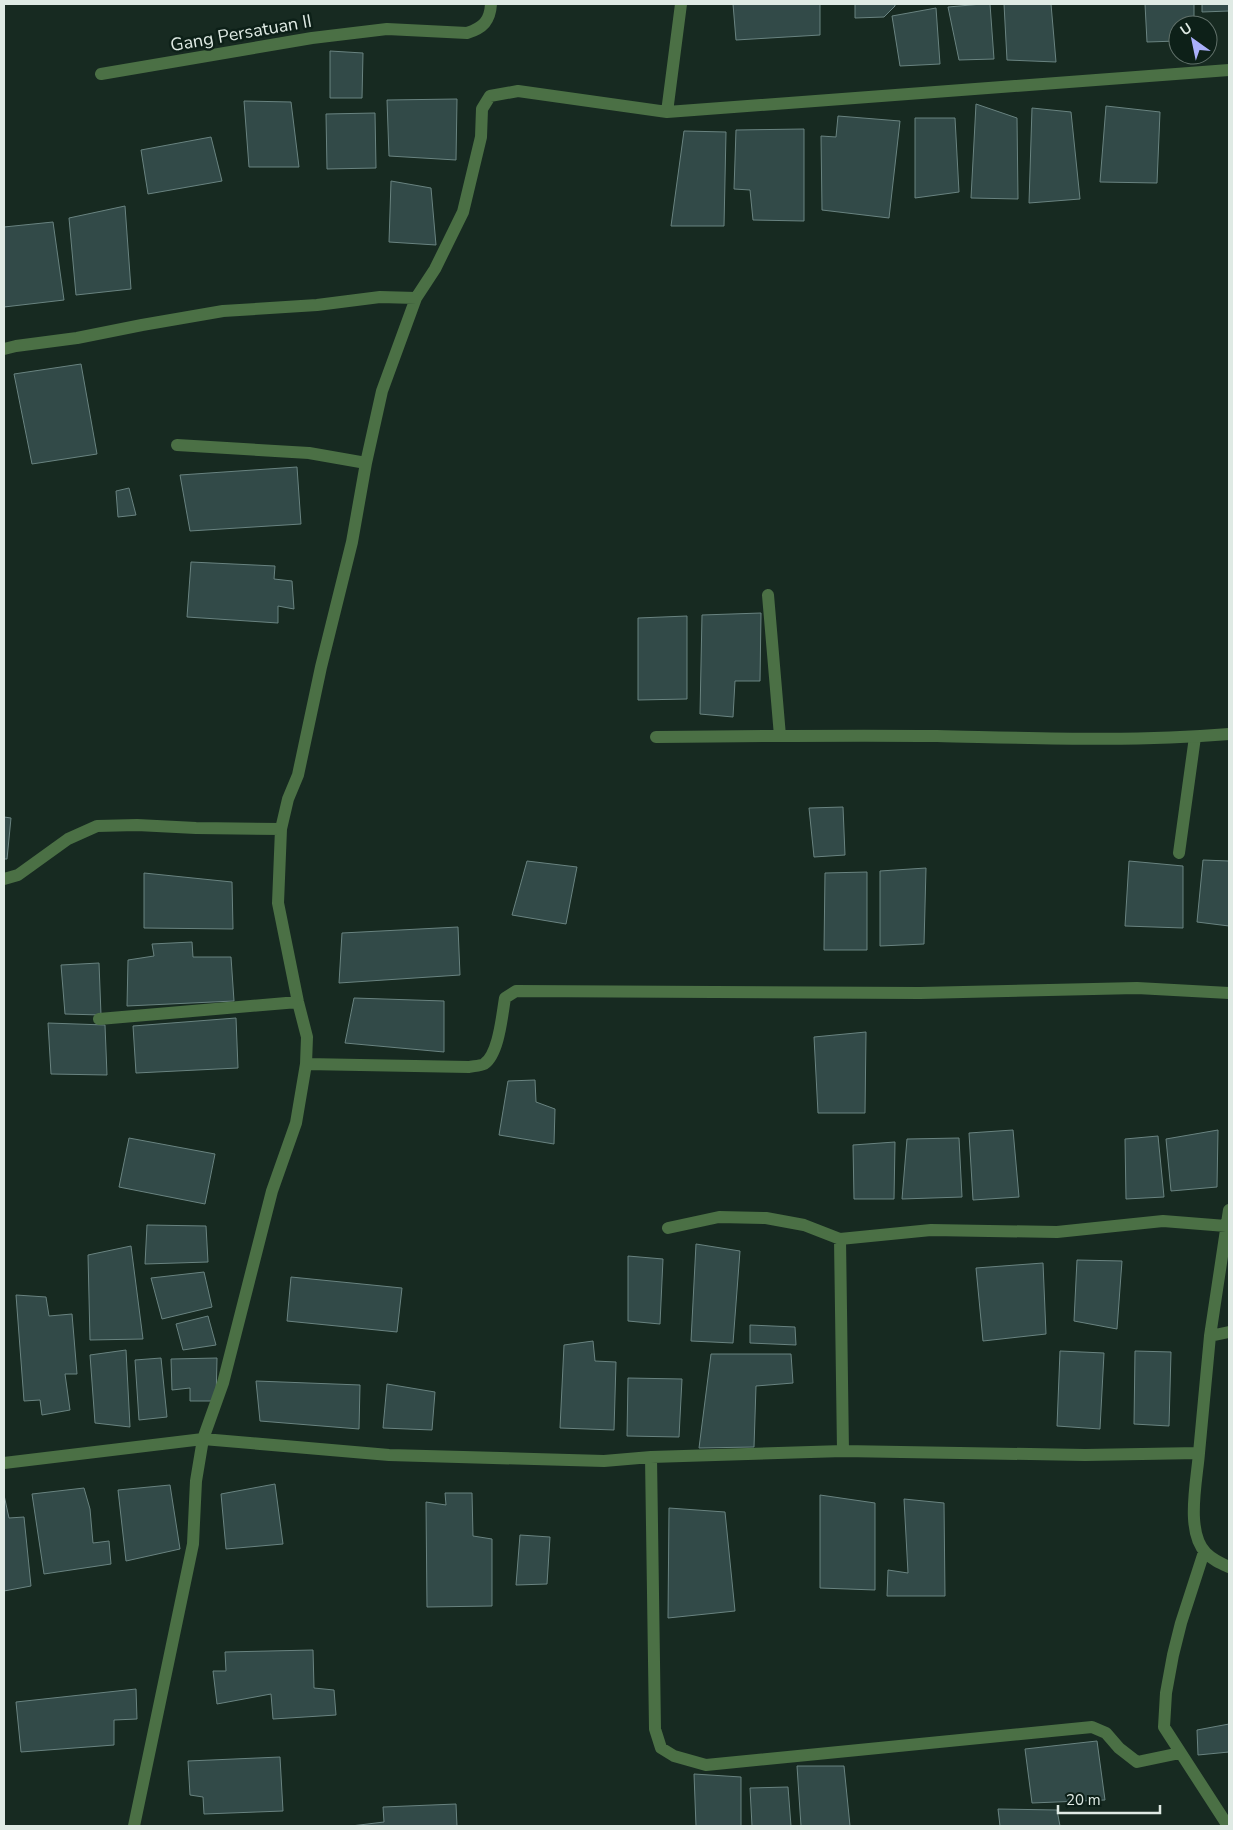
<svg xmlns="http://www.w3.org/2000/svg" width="1233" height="1830" viewBox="0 0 1233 1830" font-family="'Nunito Sans',sans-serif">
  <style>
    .building { fill: #324a48; stroke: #698380 }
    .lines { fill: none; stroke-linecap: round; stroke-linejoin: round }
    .service { stroke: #4b7045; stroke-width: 12 }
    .minor { stroke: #4b7045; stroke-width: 12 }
    .labels { text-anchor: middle; stroke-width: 5; stroke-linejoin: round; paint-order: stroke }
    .street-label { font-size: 18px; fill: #dfeae4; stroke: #0d2018 }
  </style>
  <rect width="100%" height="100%" fill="#172a21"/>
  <!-- building -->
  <path class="building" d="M733 4H820V35L736 40Z
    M855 4H895V6L884 17 855 18Z
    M982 4H990L994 59 959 60 948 7Z
    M1004 4H1051L1056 62 1007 60Z
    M1145 4H1194V25H1178V41L1147 42Z
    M1202 4H1229V11L1202 12Z
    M936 8 940 64 900 66 892 16Z
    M330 51 363 53 362 98H330Z
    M457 99 456 160 389 156 387 100Z
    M244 101 291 102 299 167H249Z
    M976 104 1017 118 1018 199 971 198Z
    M1106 106 1160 112 1157 183 1100 182Z
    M1032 108 1071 112 1080 199 1029 203Z
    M375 113 376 168 327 169 326 114Z
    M838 116 900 121 889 218 822 210 821 136 836 137Z
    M915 118H955L959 192 915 198Z
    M804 129V221L753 220 750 190 734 189 736 130Z
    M684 131 726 132 724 226H671Z
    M211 137 222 181 148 194 141 150Z
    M391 181 431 188 436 245 389 242Z
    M125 206 131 289 76 295 69 218Z
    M53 222 64 300 4 307V227Z
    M81 364 97 454 32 464 14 374Z
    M297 467 301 524 190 531 180 475Z
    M129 488 136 515 118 517 116 491Z
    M191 562 275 566 274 579 292 581 294 609 278 606V623L187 617Z
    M761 613 760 681H735L733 717 700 714 702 615Z
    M687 616V699L638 700V618Z
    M843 807 845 855 814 857 809 808Z
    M4 817 11 818 7 859H4Z
    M1203 860 1229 861V926L1197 922Z
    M527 861 577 867 566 924 512 915Z
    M1129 861 1183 866V928L1125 926Z
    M926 868 924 944 880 946V871Z
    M867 872V950H824L825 873Z
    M144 873 232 882 233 929 144 928Z
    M458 927 460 975 339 983 342 933Z
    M192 942 193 957H231L234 1001 127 1006 128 960 154 956 152 944Z
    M99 963 101 1015 65 1014 61 965Z
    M354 998 444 1001V1052L345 1043Z
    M236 1018 238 1068 136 1073 133 1026Z
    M48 1023 105 1025 107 1075 51 1074Z
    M866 1032 865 1113H818L814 1037Z
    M535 1080 536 1102 555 1109 554 1144 499 1135 508 1081Z
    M1013 1130 1019 1197 973 1200 969 1133Z
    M1218 1130 1217 1187 1171 1191 1166 1139Z
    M1158 1136 1164 1197 1126 1199 1125 1139Z
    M129 1138 215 1154 205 1204 119 1187Z
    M959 1138 962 1197 902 1199 907 1139Z
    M895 1142 894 1199H854L853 1145Z
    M147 1225 206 1226 208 1262 145 1264Z
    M696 1244 740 1251 733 1343 691 1341Z
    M131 1246 143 1339 90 1340 88 1255Z
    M628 1256 663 1259 660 1324 628 1321Z
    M1077 1260 1122 1261 1117 1329 1074 1321Z
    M1043 1263 1046 1334 983 1341 976 1268Z
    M204 1272 212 1307 162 1319 151 1278Z
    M291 1277 402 1288 397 1332 287 1321Z
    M16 1295 46 1297 49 1316 72 1314 77 1374H65L70 1410 42 1415 40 1400 24 1401Z
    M208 1316 216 1345 183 1350 176 1324Z
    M750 1325 795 1327 796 1345 750 1343Z
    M593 1341 595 1361 616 1362 614 1430 560 1428 564 1345Z
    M126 1350 130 1427 95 1423 90 1355Z
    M1060 1351 1104 1353 1100 1429 1057 1426Z
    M1135 1351 1171 1352 1169 1426 1134 1424Z
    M711 1354H791L793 1383 756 1386 754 1447 699 1448Z
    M161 1358 167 1417 139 1420 135 1360Z
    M217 1358 216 1401H190V1388L172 1390 171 1359Z
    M628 1378 682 1379 679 1437 627 1436Z
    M256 1381 360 1385 359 1429 260 1421Z
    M387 1384 435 1392 432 1430 383 1428Z
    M275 1484 283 1544 226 1549 221 1494Z
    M170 1485 180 1549 126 1561 118 1490Z
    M84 1488 90 1509 93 1543 109 1541 111 1564 44 1574 32 1494Z
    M445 1493H472L473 1536 492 1539V1606L427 1607 426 1502 446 1505Z
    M4 1495 9 1518 24 1517 31 1586 4 1591Z
    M820 1495 875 1503V1590L820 1588Z
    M904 1499 944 1503 945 1596H887L888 1570 908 1573Z
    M669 1508 725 1512 735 1611 668 1618Z
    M520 1535 550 1537 547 1584 516 1585Z
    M313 1650 314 1688 334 1690 336 1715 273 1719 271 1694 217 1704 213 1671H226L225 1652Z
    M136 1689 137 1719 114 1720V1745L21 1752 16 1702Z
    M1229 1724V1752L1198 1755 1197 1730Z
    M1097 1741 1105 1800 1032 1803 1025 1749Z
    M280 1757 283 1811 204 1814 203 1797 190 1795 188 1761Z
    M797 1766H844L850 1826H801Z
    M694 1774 741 1777V1826H696Z
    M788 1787 791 1826H752L750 1788Z
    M456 1804 457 1826H351L384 1822 383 1807Z
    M998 1809 1057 1810 1060 1826H1000Z"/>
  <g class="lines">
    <!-- service -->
    <path class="service" d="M768 595 780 736
      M1179 853 1195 737"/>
    <!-- minor -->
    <path class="minor" d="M681 4 667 112 1229 70
      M101 74 312 38 387 29 467 33C483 28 490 21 491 4
      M667 112 518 91 490 96 482 109 481 137 463 212 435 269 416 298 382 391 366 463 352 542 321 667 298 775 288 799 281 829 278 903 298 1002 307 1037 306 1064 296 1123 272 1191 223 1383 203 1439 389 1455 604 1461 651 1457 843 1451 1085 1455 1199 1453 1210 1336 1229 1210
      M4 349 16 346 77 338 142 325 223 311 317 305 380 297 416 298
      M177 445 309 453 366 463
      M656 737C750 736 844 735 937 736 1034 738 1132 742 1229 734
      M4 879 18 875 68 839 97 826 137 825 196 828 281 829
      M99 1019 298 1002
      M306 1064 469 1067C473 1066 480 1066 484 1064 499 1054 502 1015 505 998L516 991 920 993 1137 988 1229 993
      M668 1228 719 1217 766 1218 804 1225 840 1239 931 1230 1057 1232 1163 1221 1226 1226
      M840 1239 843 1451
      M1210 1336 1229 1332
      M1199 1453C1197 1480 1185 1532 1206 1553 1213 1560 1220 1563 1229 1567
      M651 1457 655 1729 661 1748 674 1756 706 1765 1092 1727 1106 1733 1119 1748 1137 1762 1180 1753
      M4 1463 203 1439 196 1481 193 1544 134 1826
      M1204 1552 1181 1623 1173 1655 1166 1693 1164 1727 1228 1826"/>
  </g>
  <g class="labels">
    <!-- street labels -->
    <g class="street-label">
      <text transform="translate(241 33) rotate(-10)" y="6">Gang Persatuan II</text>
    </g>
  </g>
  <!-- border -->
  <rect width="1233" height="1830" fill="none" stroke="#dfeae4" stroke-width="10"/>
  <!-- north arrow -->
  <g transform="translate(1193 40) rotate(327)"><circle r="24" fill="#0d2018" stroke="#61716a"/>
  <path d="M0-4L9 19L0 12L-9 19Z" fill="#aab0fb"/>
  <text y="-8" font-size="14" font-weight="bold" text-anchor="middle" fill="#dfeae4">U</text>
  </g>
  <!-- scale -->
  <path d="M1058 1805v8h102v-8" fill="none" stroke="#dfeae4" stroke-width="2.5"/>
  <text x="1066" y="1805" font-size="15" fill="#dfeae4" stroke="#0d2018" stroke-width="4" paint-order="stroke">20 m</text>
</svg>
